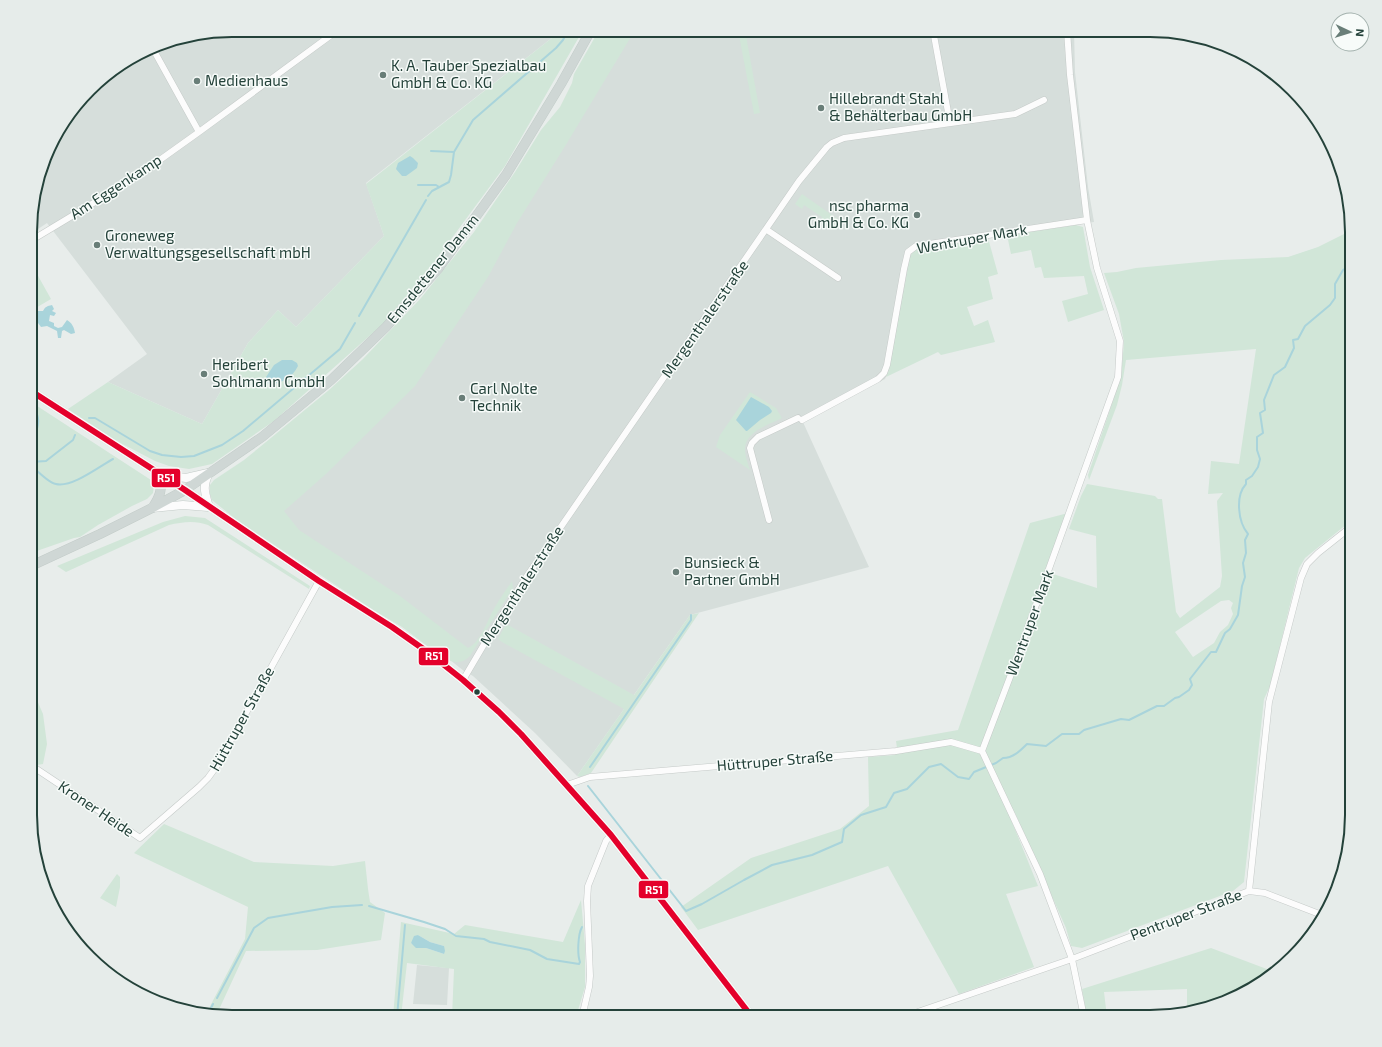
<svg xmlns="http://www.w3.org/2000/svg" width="1382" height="1047" viewBox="0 0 1382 1047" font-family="'Exo 2',sans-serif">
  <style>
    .built { fill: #d6dedb }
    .green { fill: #d1e6d8; fill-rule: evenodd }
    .water { fill: #a9d4db }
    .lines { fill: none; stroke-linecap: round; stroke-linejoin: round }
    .stream { stroke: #a9d4db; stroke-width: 2 }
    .street-casing { stroke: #c5cac8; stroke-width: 7 }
    .secondary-casing { stroke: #c3cbc8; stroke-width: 9 }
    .primary-casing { stroke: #c3ccc9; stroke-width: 10 }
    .street { stroke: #fcfcfc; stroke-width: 6 }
    .secondary { stroke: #fcfcfc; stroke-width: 8 }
    .primary { stroke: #cfd7d5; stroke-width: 9 }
    .bus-1-casing { stroke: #f7fbf9; stroke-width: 9 }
    .bus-1 { stroke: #e4002b; stroke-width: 6 }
    .poi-dot { fill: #697e78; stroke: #f7fbf9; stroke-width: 1.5 }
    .bus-dot { fill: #24423a; stroke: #f7fbf9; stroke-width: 1.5 }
    .labels { text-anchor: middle; stroke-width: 3; stroke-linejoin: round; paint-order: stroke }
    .poi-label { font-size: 15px; fill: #24423a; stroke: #f7fbf9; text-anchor: start }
    .street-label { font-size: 15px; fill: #24423a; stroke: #f7fbf9 }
    .rim { fill: none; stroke: #24423a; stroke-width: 2 }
    .line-badge { stroke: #f7fbf9; stroke-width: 1.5 }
    .badge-label { font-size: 11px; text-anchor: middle; font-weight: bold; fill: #fff }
  </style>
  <rect width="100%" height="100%" fill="#e8edeb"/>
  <!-- built -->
  <path class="built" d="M232 30H562L366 183 384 236 296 327 278 310 248 343 202 424 108 382 147 354 47 223 32 233V205L57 131 99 80 167 41Z
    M612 30H1074L1075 72 1088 187 1094 222 918 248 889 370 885 379 802 420 869 567 690 615 577 776 535 733 473 676 464 671 417 634 217 486 335 393 468 255Z
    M417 965 449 968 447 1005 413 1004Z"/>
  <!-- green -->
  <path class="green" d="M562 30H583L505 166 435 261 385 322 274 421 212 464 189 469 169 466 155 461 113 439 68 409 108 382 202 424 248 343 278 310 296 327 384 236 366 184Z
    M599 30H635L567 143 517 223 488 277 415 386 326 474 284 511 299 530 400 596 468 648C480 643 488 619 495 607 500 598 506 590 512 581L513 588 470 656C461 665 453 663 442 657L402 627 375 611 238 521 212 500 210 494V485L214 480 244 460 266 442 329 390 363 359 421 298 474 232 515 172 541 130 560 107 572 83 574 74Z
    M738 30H745L760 113 754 114Z
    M802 194 839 220 832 230 820 221 822 217 804 205 802 209 795 204Z
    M1076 225 1083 227 1090 267 1104 310 1068 322 1062 301 1088 294 1084 276 1044 278 1041 267 1035 268 1031 250 1011 254 1007 235Z
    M1352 230V520L1305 558 1299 568 1270 686 1264 699 1244 882 1233 891 1082 948 1071 946 1066 928 1015 813 1010 817 1038 886 1006 894 1034 967 959 994 888 866 698 930 681 907 751 858 840 829 869 806 868 757 895 755 897 748 896 741 958 730 1030 523 1068 513 1011 673 1018 675 1053 574 1097 588 1096 536 1069 529 1081 496 1087 484 1155 496 1158 499H1162L1176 612 1180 618 1220 587 1222 576 1217 501 1223 493 1208 494 1211 461 1239 464 1256 349 1126 360 1122 385 1117 405 1089 480 1088 475 1121 377 1124 342 1119 314 1104 273 1117 272 1136 268 1221 260 1288 257 1318 247ZM1229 600 1233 603 1231 608 1233 614 1228 625 1220 632 1214 643 1193 657 1175 632 1221 601Z
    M988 238 998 274 988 277 993 299 967 307 974 326 988 320 995 342 941 355 938 352 886 377 889 370 910 257 913 252 918 248Z
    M32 265 51 299 34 309 32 305Z
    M750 392 776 408 782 418C769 425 745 431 745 449 745 456 748 464 750 470L716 447 720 435Z
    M31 402 151 480 154 485 153 493 147 499 132 506 98 525 80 537 74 538 31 553Z
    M185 516 205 518 310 586 309 589 208 525C195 520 182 522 169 525L66 572 57 566 163 522Z
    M699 613 591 773 580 777 577 776 624 709 502 642 498 639 506 624 634 695 690 615Z
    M31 686 43 714 47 744 43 764 31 766Z
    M164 824 254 862 333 866 365 861 368 889 370 902 385 913 381 940 317 950 246 951 216 1016 206 1014 245 939 248 907 134 853Z
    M117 874 120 877V887L116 907 100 898Z
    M581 900 585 945V987L576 1017H452L454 969 407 963 401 1017H393L401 922 454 934 465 925 563 942ZM418 935 430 942 444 946V954L426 948 416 947 411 943Z
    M1211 948 1272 971 1239 996 1190 1013H1187V989L1104 992 1107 1017H1087L1082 989Z"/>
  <!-- water -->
  <path class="water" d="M410 156 413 158 418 163 417 168 406 176H402L396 169 398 163Z
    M52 305 54 309 52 311 56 313 54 316 50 315 49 321 54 323V326L58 328 62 327 67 320C72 323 74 327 75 333L71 334 64 330 62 331 61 338H58L57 331 47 326 41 327 35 319 34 314 38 311H43C45 307 47 306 52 305Z
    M282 360H292L297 363 298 366C292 378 281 384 268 384L266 377 274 365Z
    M751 397 769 407 772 411 771 413 760 420 747 431H746L736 420Z
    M418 935 430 942 444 946 445 951 444 954 426 948H416L411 943 414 936Z"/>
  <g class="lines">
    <!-- stream -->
    <path class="stream" d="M431 151 454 152
      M418 185H436L439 187
      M428 196 432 191 449 182 451 175 454 152 473 120 556 48 563 40 568 30
      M359 316 426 200
      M89 418H95L150 451 162 455 181 457 194 456 222 445 243 431 340 349 355 323
      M31 445C34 436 43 421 35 411L31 410
      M31 462 46 461 73 440 75 435
      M31 465C37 471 49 483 56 484 72 488 100 466 113 459
      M590 767 691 620V615
      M588 786 686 911 702 904 744 880 772 865 812 855 842 842 844 829 861 815 886 807 894 793 907 789 929 767 941 764 958 777 969 779 974 772 996 763 1003 758C1013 758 1020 751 1027 744L1046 746 1062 734H1079L1084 730 1121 719 1129 720 1157 706H1164L1175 698 1179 697 1189 690 1192 685 1190 679 1211 652H1216L1225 633 1230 629 1238 615 1242 586 1245 577 1243 563 1246 553 1245 540 1248 534C1238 522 1235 496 1246 484V480L1252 476 1258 467 1260 459 1257 450V437L1263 433 1260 413 1265 410 1264 400 1274 375 1285 367 1294 348 1293 340 1298 339 1305 326 1330 305 1335 298V284L1343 270 1352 264
      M369 906 424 922 445 929 456 936 484 939 490 942 530 950 547 959 579 964 580 962C577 954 578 934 582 927
      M217 998 254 928 268 918 332 907 362 905
      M208 1014 213 1004
      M397 1017 405 925"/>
    <defs>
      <path id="street" d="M933 30 950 123
        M199 132 338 30
        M767 230 838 278
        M32 240 115 190 150 167 199 132 153 49
        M802 420 878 379 884 373 887 365 904 269 908 252 916 246 1087 220 1070 75 1067 30
        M769 520 750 448 752 443 758 437 798 418
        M463 680 486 641 525 579 799 181 827 147 832 143 844 138 1015 114 1044 100
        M31 740 32 766
        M31 772 32 766 140 838 199 787 208 778 216 767 319 581
        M567 785 590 777 896 751 951 742 982 751
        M1249 891 1269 702 1301 578 1307 564 1318 553 1352 526
        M582 1017 589 987 590 976 587 901 588 886 606 841 611 835
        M900 1017 909 1015 1072 959 1249 891 1265 893 1322 915
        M1084 1017 1072 959 1040 874 982 751 1010 677 1118 377 1120 341 1097 268 1087 220"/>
      <path id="secondary" d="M31 391 185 490 319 581 392 627 429 653 463 680 499 712 521 734 611 835 752 1017
        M209 473C202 487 205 493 209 507
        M162 475 186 478 208 473
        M152 508 183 505 208 507"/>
      <path id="primary" d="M153 507C161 495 162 489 160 474
        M31 566 100 534 152 508 185 490 262 437 331 380 386 327 438 269 506 175 561 84 591 30"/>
    </defs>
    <!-- street casing -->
    <use href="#street" class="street-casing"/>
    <!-- secondary casing -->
    <use href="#secondary" class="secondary-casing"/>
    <!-- primary casing -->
    <use href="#primary" class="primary-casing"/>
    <!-- street -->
    <use href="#street" class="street"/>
    <!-- secondary -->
    <use href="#secondary" class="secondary"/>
    <!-- primary -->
    <use href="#primary" class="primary"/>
    <defs>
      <path id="bus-1" d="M31 391 185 490 319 581 392 627 429 653 463 680 499 712 521 734 611 835 752 1017"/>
    </defs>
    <!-- bus-1 casing -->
    <use href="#bus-1" class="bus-1-casing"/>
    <!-- bus-1 -->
    <use href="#bus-1" class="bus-1"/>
  </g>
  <!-- markers -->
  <g class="poi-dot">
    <circle cx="383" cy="75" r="4"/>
    <circle cx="197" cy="81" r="4"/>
    <circle cx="821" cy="108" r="4"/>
    <circle cx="917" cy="215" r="4"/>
    <circle cx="97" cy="245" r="4"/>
    <circle cx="204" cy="374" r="4"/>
    <circle cx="462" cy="398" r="4"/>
    <circle cx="676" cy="572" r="4"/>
  </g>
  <circle class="bus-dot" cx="477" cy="692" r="3.5"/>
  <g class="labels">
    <!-- poi labels -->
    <g class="poi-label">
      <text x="391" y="71">K. A. Tauber Spezialbau<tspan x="391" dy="17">GmbH &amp; Co. KG</tspan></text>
      <text x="205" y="86">Medienhaus</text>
      <text x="829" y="104">Hillebrandt Stahl<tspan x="829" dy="17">&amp; Behälterbau GmbH</tspan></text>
      <text x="909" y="211" text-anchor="end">nsc pharma<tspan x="909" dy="17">GmbH &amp; Co. KG</tspan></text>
      <text x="105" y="241">Groneweg<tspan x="105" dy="17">Verwaltungsgesellschaft mbH</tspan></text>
      <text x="212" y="370">Heribert<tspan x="212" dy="17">Sohlmann GmbH</tspan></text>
      <text x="470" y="394">Carl Nolte<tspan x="470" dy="17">Technik</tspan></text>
      <text x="684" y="568">Bunsieck &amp;<tspan x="684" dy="17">Partner GmbH</tspan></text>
    </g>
    <!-- street labels -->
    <g class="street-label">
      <text transform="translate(116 187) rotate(-33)" y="5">Am Eggenkamp</text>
      <text transform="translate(972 239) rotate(-10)" y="5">Wentruper Mark</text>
      <text transform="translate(433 269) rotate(-51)" y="5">Emsdettener Damm</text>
      <text transform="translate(705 319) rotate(-55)" y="5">Mergenthalerstraße</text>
      <text transform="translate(522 586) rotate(-57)" y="5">Mergenthalerstraße</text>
      <text transform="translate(1030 623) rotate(-70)" y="5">Wentruper Mark</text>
      <text transform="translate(242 719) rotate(-61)" y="5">Hüttruper Straße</text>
      <text transform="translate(775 761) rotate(-5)" y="5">Hüttruper Straße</text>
      <text transform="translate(96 809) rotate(34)" y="5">Kroner Heide</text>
      <text transform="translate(1186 915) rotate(-21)" y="5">Pentruper Straße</text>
    </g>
  </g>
  <!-- crop -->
  <path d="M0 0H1382V1047H0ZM232 37H1150A195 195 0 0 1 1345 232V815A195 195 0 0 1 1150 1010H232A195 195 0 0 1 37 815V232A195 195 0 0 1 232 37Z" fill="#e6ecea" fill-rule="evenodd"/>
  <path class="rim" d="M232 37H1150A195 195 0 0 1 1345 232V815A195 195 0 0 1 1150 1010H232A195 195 0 0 1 37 815V232A195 195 0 0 1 232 37Z"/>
  <g class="line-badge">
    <rect x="151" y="468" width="30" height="20" rx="4" fill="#e4002b"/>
    <rect x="418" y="647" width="31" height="19" rx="4" fill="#e4002b"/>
    <rect x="638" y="880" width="31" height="19" rx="4" fill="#e4002b"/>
  </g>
  <g class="badge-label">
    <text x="166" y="482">R51</text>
    <text x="434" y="660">R51</text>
    <text x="654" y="894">R51</text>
  </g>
  <!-- north arrow -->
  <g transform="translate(1350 32) rotate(94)"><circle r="19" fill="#f7fbf9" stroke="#a3b1ad"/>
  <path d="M0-3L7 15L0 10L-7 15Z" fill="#697e78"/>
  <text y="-6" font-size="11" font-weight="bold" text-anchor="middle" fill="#24423a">N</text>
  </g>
</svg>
